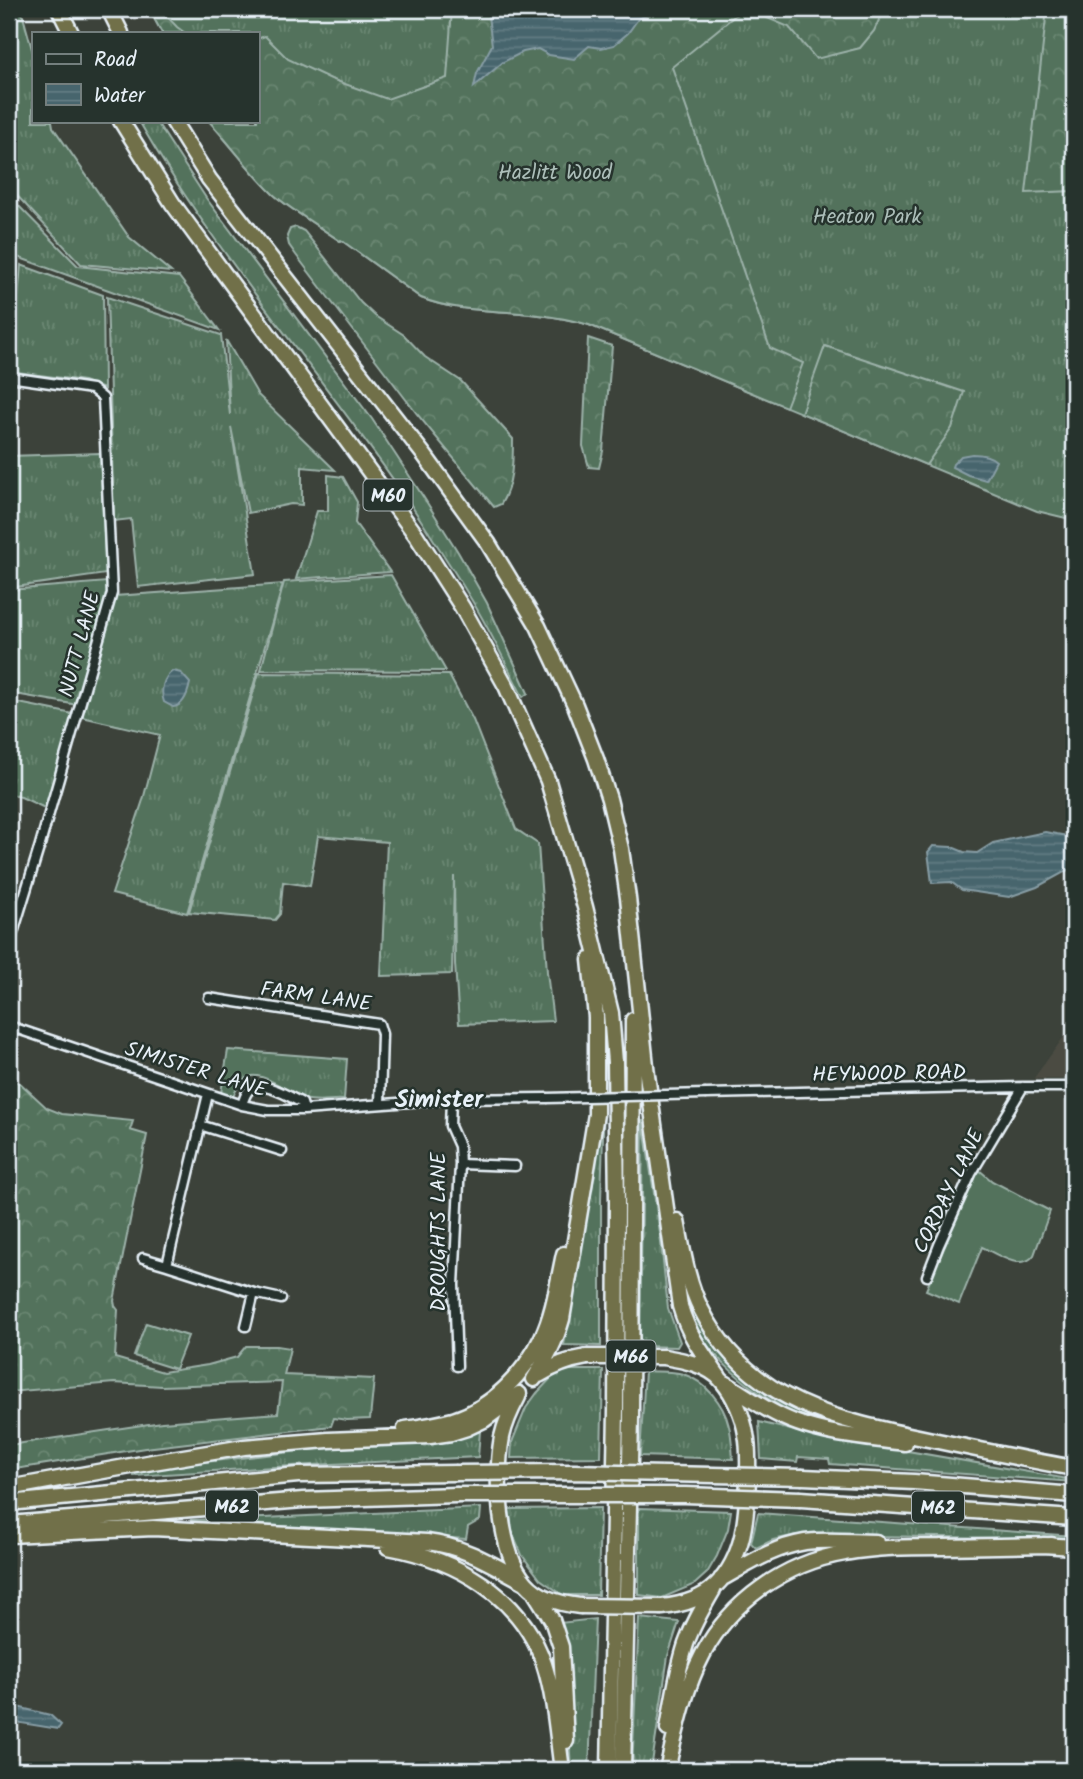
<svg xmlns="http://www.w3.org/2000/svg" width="1083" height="1779" viewBox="0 0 1083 1779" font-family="Kalam,sans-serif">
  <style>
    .built { fill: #4b4c43 }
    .grass { fill: url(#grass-tufts); stroke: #9db2aa; stroke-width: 2 }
    .forest { fill: url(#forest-crowns); stroke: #9db2aa; stroke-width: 2 }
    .garden { fill: #52725b; stroke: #9db2aa; stroke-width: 2 }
    .water { fill: url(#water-rules); stroke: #879da5; stroke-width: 2 }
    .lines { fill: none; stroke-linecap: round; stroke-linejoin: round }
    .street-casing { stroke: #e8f1f8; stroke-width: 13 }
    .highway-casing { stroke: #e8f1f8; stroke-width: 19 }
    .street { stroke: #26332d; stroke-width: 8 }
    .highway { stroke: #71704a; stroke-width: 14 }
    .street-bridge-casing { stroke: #e8f1f8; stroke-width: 13; stroke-linecap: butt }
    .highway-bridge-casing { stroke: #e8f1f8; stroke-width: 19; stroke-linecap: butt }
    .street-bridge { stroke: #26332d; stroke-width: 8 }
    .highway-bridge { stroke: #71704a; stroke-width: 14 }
    .labels { text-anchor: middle; stroke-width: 5; stroke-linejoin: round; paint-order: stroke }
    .shield { fill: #26332d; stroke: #aeb8bb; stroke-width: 2 }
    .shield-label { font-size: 19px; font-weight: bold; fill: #e8f1f8 }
    .park-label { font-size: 21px; fill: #acbeb9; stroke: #26332d }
    .street-label { font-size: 21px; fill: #e8f1f8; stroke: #26332d }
    .quarter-label { font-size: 24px; font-weight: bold; fill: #e8f1f8; stroke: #26332d }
  </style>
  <defs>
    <pattern id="grass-tufts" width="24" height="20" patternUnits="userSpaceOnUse" patternTransform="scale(1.75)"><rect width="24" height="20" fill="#52725b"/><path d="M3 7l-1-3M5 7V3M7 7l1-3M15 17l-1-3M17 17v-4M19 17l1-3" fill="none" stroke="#6b8773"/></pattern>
    <pattern id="forest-crowns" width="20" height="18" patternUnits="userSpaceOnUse" patternTransform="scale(1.75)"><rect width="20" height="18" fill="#52725b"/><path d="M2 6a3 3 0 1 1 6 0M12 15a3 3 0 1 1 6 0" fill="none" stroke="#6b8773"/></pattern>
    <pattern id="water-rules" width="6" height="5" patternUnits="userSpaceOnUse" patternTransform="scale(1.75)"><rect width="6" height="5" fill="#47656d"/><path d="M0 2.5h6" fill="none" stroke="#627c83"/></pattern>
  </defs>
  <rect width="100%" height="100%" fill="#3c423a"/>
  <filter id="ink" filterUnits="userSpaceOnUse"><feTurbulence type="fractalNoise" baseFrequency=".0143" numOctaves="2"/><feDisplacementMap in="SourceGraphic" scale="14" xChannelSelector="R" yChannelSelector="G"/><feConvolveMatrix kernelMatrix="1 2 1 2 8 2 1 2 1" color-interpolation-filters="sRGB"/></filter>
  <g filter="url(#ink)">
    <!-- built -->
    <path class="built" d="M1074 1023V1079H1039L1034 1078Z"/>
    <!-- grass -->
    <path class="grass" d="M9 9H21L33 53V121H52L53 127 129 237 171 272 81 264 9 187Z
      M149 9H1074V520L1037 511 589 325C563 317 535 314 508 312 479 310 448 309 421 298L341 240 340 241C320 227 291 210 273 194 250 172 231 145 209 121H257V33H162Z
      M139 121H156L206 198 372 419 424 498 458 552 487 603 528 693 523 697C506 664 490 630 471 599 452 567 431 536 411 505 323 375 217 258 139 121Z
      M9 196 78 266 179 277 219 330 9 254Z
      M21 265 103 295 104 389 84 381 9 371V362H12Z
      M107 297 221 335 230 415 226 340 258 395 335 470 302 467V505L291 504 248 513 231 427 255 574 138 587 131 519 114 521Z
      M100 453 106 574 9 588 13 554 9 553V456Z
      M328 475 343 477 357 502 355 523 390 572 296 579 317 511H328Z
      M391 575 446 671 261 670 284 582Z
      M107 582 106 603 78 705 9 693V590Z
      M283 584 187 913 112 894 143 800 160 735 82 717 115 596Z
      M259 673 449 675 473 720 516 829 538 844 547 972 553 1021 459 1024 455 964 454 876 452 974 381 976 387 842 318 836 310 886 283 882 280 914 275 920 189 912Z
      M9 701 73 714 45 808 21 797 9 794Z
      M228 1050 347 1059 344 1100C330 1099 318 1103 304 1099 289 1093 267 1074 252 1076 248 1077 244 1079 241 1081L233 1096 221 1093Z
      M604 1105 601 1199V1346L564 1345 594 1177 601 1106Z
      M643 1120 660 1233 668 1308 680 1342 677 1347 640 1346Z
      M687 1296C696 1312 704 1329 714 1344 746 1390 795 1411 847 1425L845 1429C823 1423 799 1417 779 1405 748 1388 708 1355 694 1323 690 1314 689 1305 687 1296Z
      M146 1323 188 1336 175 1369 134 1356Z
      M567 1370H603L601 1457 511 1458 512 1442 526 1408 537 1393 553 1376Z
      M645 1371C657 1372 672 1371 683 1374 705 1381 724 1404 729 1426 732 1437 732 1449 733 1459L640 1456Z
      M759 1422 799 1432 1074 1480V1482L830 1464 829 1459 798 1457 797 1462 761 1459Z
      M480 1431 478 1457 291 1466 134 1476V1470L318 1449 446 1441 461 1438Z
      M481 1508 480 1520 468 1527 466 1539 190 1520 264 1518Z
      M600 1508 598 1595H563L540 1579 522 1555 513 1534 509 1509Z
      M639 1508 731 1511 728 1529 717 1556 707 1573 695 1584 662 1598 639 1595Z
      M758 1513 1074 1536V1539L796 1535 773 1540 756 1548 751 1543Z
      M639 1618 679 1622 668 1656 651 1770H632Z
      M595 1619 589 1770H571L563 1635 559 1623Z"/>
    <!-- forest -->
    <path class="forest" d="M149 9H160L177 27 185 33H162Z
      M452 9H743L672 67 770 348 803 363 786 407 589 325C563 317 535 314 508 312 479 310 448 309 421 298L341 240 340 241C320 227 291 210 273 194 250 172 231 145 209 121H257V39L265 36 288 59 331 79 387 99 447 78Z
      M746 9H884L874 31 860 48 816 59 789 27Z
      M1047 9H1074V191L1026 193Z
      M296 227 304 231 361 303 375 316 404 335 425 357 461 381 513 439C513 461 513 484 501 504L494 507 417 414 296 255 289 245 287 236 290 229Z
      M588 338 612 346 603 451 599 468 589 467 583 446Z
      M825 346 964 392 952 428 926 465 801 413Z
      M9 1080 20 1083 47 1108 62 1114 133 1121 130 1130 147 1135 114 1301 115 1306 118 1310 115 1358 163 1372 208 1365 237 1357 246 1346H277L290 1348 284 1375 374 1379 370 1419 347 1420 334 1418 331 1426 145 1448 9 1470V1445L162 1422 278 1413 282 1382 162 1386 114 1383 9 1392Z"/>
    <!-- garden -->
    <path class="garden" d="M978 1169 992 1181 1050 1211 1034 1255C1022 1272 996 1254 982 1247L959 1304 926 1290Z"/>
    <!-- water -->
    <path class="water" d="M487 9H660L638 19 628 33 614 45 601 48 589 46 574 59 549 55 538 49 523 52 503 62 474 87 477 73 492 45Z
      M972 454C980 454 990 455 996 461L986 480 968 475 952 467 953 464 961 456Z
      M173 671 181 673 190 683C188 693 184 706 173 707L164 702C160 691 163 677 173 671Z
      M1045 832 1068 836 1070 869 1037 887 1009 897 962 890 951 882 932 883 928 852 933 846 952 847 964 852 977 853 993 843Z
      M9 1705 50 1715 61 1725 58 1729 9 1721Z"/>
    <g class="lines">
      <defs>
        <path id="street" d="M9 377 92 389 103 398 112 593 40 845 9 946
          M209 998 379 1024 382 1034 380 1104
          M9 1026 242 1105 268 1110H304L451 1099 547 1098
          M208 1094 167 1265 254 1293 281 1299
          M706 1094 1023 1087H1074
          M451 1099 450 1126 459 1146 460 1164 454 1285 457 1366
          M242 1105C244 1099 245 1094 249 1090 262 1079 290 1097 302 1103L304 1110
          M200 1125 282 1151
          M460 1164 515 1166
          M143 1258 167 1265
          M927 1276 939 1245 971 1174 1023 1087
          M246 1326 254 1293"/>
        <path id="highway" d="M59 9 71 33
          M109 9 121 33
          M121 121 173 204 416 535 462 607 506 686 548 781 585 907 611 1013 615 1062 617 1203 616 1411 609 1770
          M173 121 209 179 425 456 488 543 538 626 575 705 596 759 609 799 621 849 628 898 647 1075 680 1306C688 1334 702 1353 719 1377
          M677 1221C683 1251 687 1281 701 1309 748 1403 839 1421 933 1440 980 1450 1027 1460 1074 1468
          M539 1375C555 1365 568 1360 587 1357
          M534 1379C546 1359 556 1341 562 1319L596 1114V1017L590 960
          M725 1383C748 1397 771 1414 797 1423 832 1436 869 1438 905 1443
          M518 1397C511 1410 505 1423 502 1437 495 1476 498 1552 526 1583 539 1598 561 1604 580 1606
          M405 1429C421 1427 438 1424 453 1420 492 1408 525 1373 542 1337 554 1312 558 1281 564 1254
          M803 1477 914 1482 1074 1495
          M9 1488 153 1462 244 1447 328 1440 430 1436 451 1433 467 1428 484 1420 519 1394
          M801 1499 1074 1518
          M9 1503 298 1475 455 1473
          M9 1524 303 1500 456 1495
          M9 1535 153 1528 427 1542C464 1546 493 1565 525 1582
          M1043 1545 1074 1547
          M388 1547C455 1559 521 1595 544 1664 555 1698 557 1735 562 1770
          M721 1579C748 1564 774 1547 805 1542 828 1539 853 1542 876 1542
          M535 1593 552 1620 561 1647 566 1741
          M662 1607C680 1605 701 1600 715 1586 745 1558 747 1514 748 1476 748 1462 749 1448 746 1434 743 1416 734 1395 722 1381 710 1365 682 1360 664 1357
          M668 1729C673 1700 677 1671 686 1644 693 1624 703 1607 713 1590
          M623 1770 631 1418 633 1020
          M667 1770C676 1731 684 1690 703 1654 731 1601 785 1563 845 1553 876 1547 909 1547 940 1547 977 1546 1014 1546 1052 1545"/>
      </defs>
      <!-- street casing -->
      <use href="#street" class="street-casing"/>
      <!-- highway casing -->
      <use href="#highway" class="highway-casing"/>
      <!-- street -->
      <use href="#street" class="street"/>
      <!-- highway -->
      <use href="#highway" class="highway"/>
      <defs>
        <path id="street-bridge" d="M547 1098 706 1094"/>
        <path id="highway-bridge" d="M587 1357H664
          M455 1473 574 1472 803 1477
          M456 1495H685L801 1499
          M580 1606 662 1607"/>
      </defs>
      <!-- street-bridge casing -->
      <use href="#street-bridge" class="street-bridge-casing"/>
      <!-- highway-bridge casing -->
      <use href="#highway-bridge" class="highway-bridge-casing"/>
      <!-- street-bridge -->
      <use href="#street-bridge" class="street-bridge"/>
      <!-- highway-bridge -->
      <use href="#highway-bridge" class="highway-bridge"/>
    </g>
  </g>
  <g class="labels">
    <!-- shield labels -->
    <g class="shield">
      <rect x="363.5" y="479.5" width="49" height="31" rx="5"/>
      <rect x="606.5" y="1340.5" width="49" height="31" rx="5"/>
      <rect x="206" y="1490.5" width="52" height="31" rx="5"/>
      <rect x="912" y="1491.5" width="52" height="31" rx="5"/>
    </g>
    <g class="shield-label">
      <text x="388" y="502">M60</text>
      <text x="631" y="1363">M66</text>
      <text x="232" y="1513">M62</text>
      <text x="938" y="1514">M62</text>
    </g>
    <!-- park labels -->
    <g class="park-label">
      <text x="555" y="179">Hazlitt Wood</text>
      <text x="867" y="223">Heaton Park</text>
    </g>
    <!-- street labels -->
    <g class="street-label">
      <text transform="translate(79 644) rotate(-75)" y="7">NUTT LANE</text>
      <text transform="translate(316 996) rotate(8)" y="7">FARM LANE</text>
      <text transform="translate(196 1069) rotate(17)" y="7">SIMISTER LANE</text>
      <text transform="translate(889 1073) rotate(-1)" y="7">HEYWOOD ROAD</text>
      <text transform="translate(948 1191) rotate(-64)" y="7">CORDAY LANE</text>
      <text transform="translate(438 1232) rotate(-90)" y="7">DROUGHTS LANE</text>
    </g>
    <!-- quarter labels -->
    <g class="quarter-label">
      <text x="439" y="1107">Simister</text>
    </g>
  </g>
  <!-- margin -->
  <rect width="1083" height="1779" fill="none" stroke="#26332d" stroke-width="35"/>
  <rect x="18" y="18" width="1048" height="1744" fill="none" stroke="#e8f1f8" stroke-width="2.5" filter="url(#ink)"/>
  <!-- legend -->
  <rect x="32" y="32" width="228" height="91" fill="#26332d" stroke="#747f7e" stroke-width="2"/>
  <rect x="46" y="54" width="35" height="10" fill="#26332d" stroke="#747f7e" stroke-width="2"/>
  <text x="94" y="66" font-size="21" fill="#e8f1f8">Road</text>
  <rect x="46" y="84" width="35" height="21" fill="url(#water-rules)" stroke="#747f7e" stroke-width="2"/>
  <text x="94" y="102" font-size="21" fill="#e8f1f8">Water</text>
</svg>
